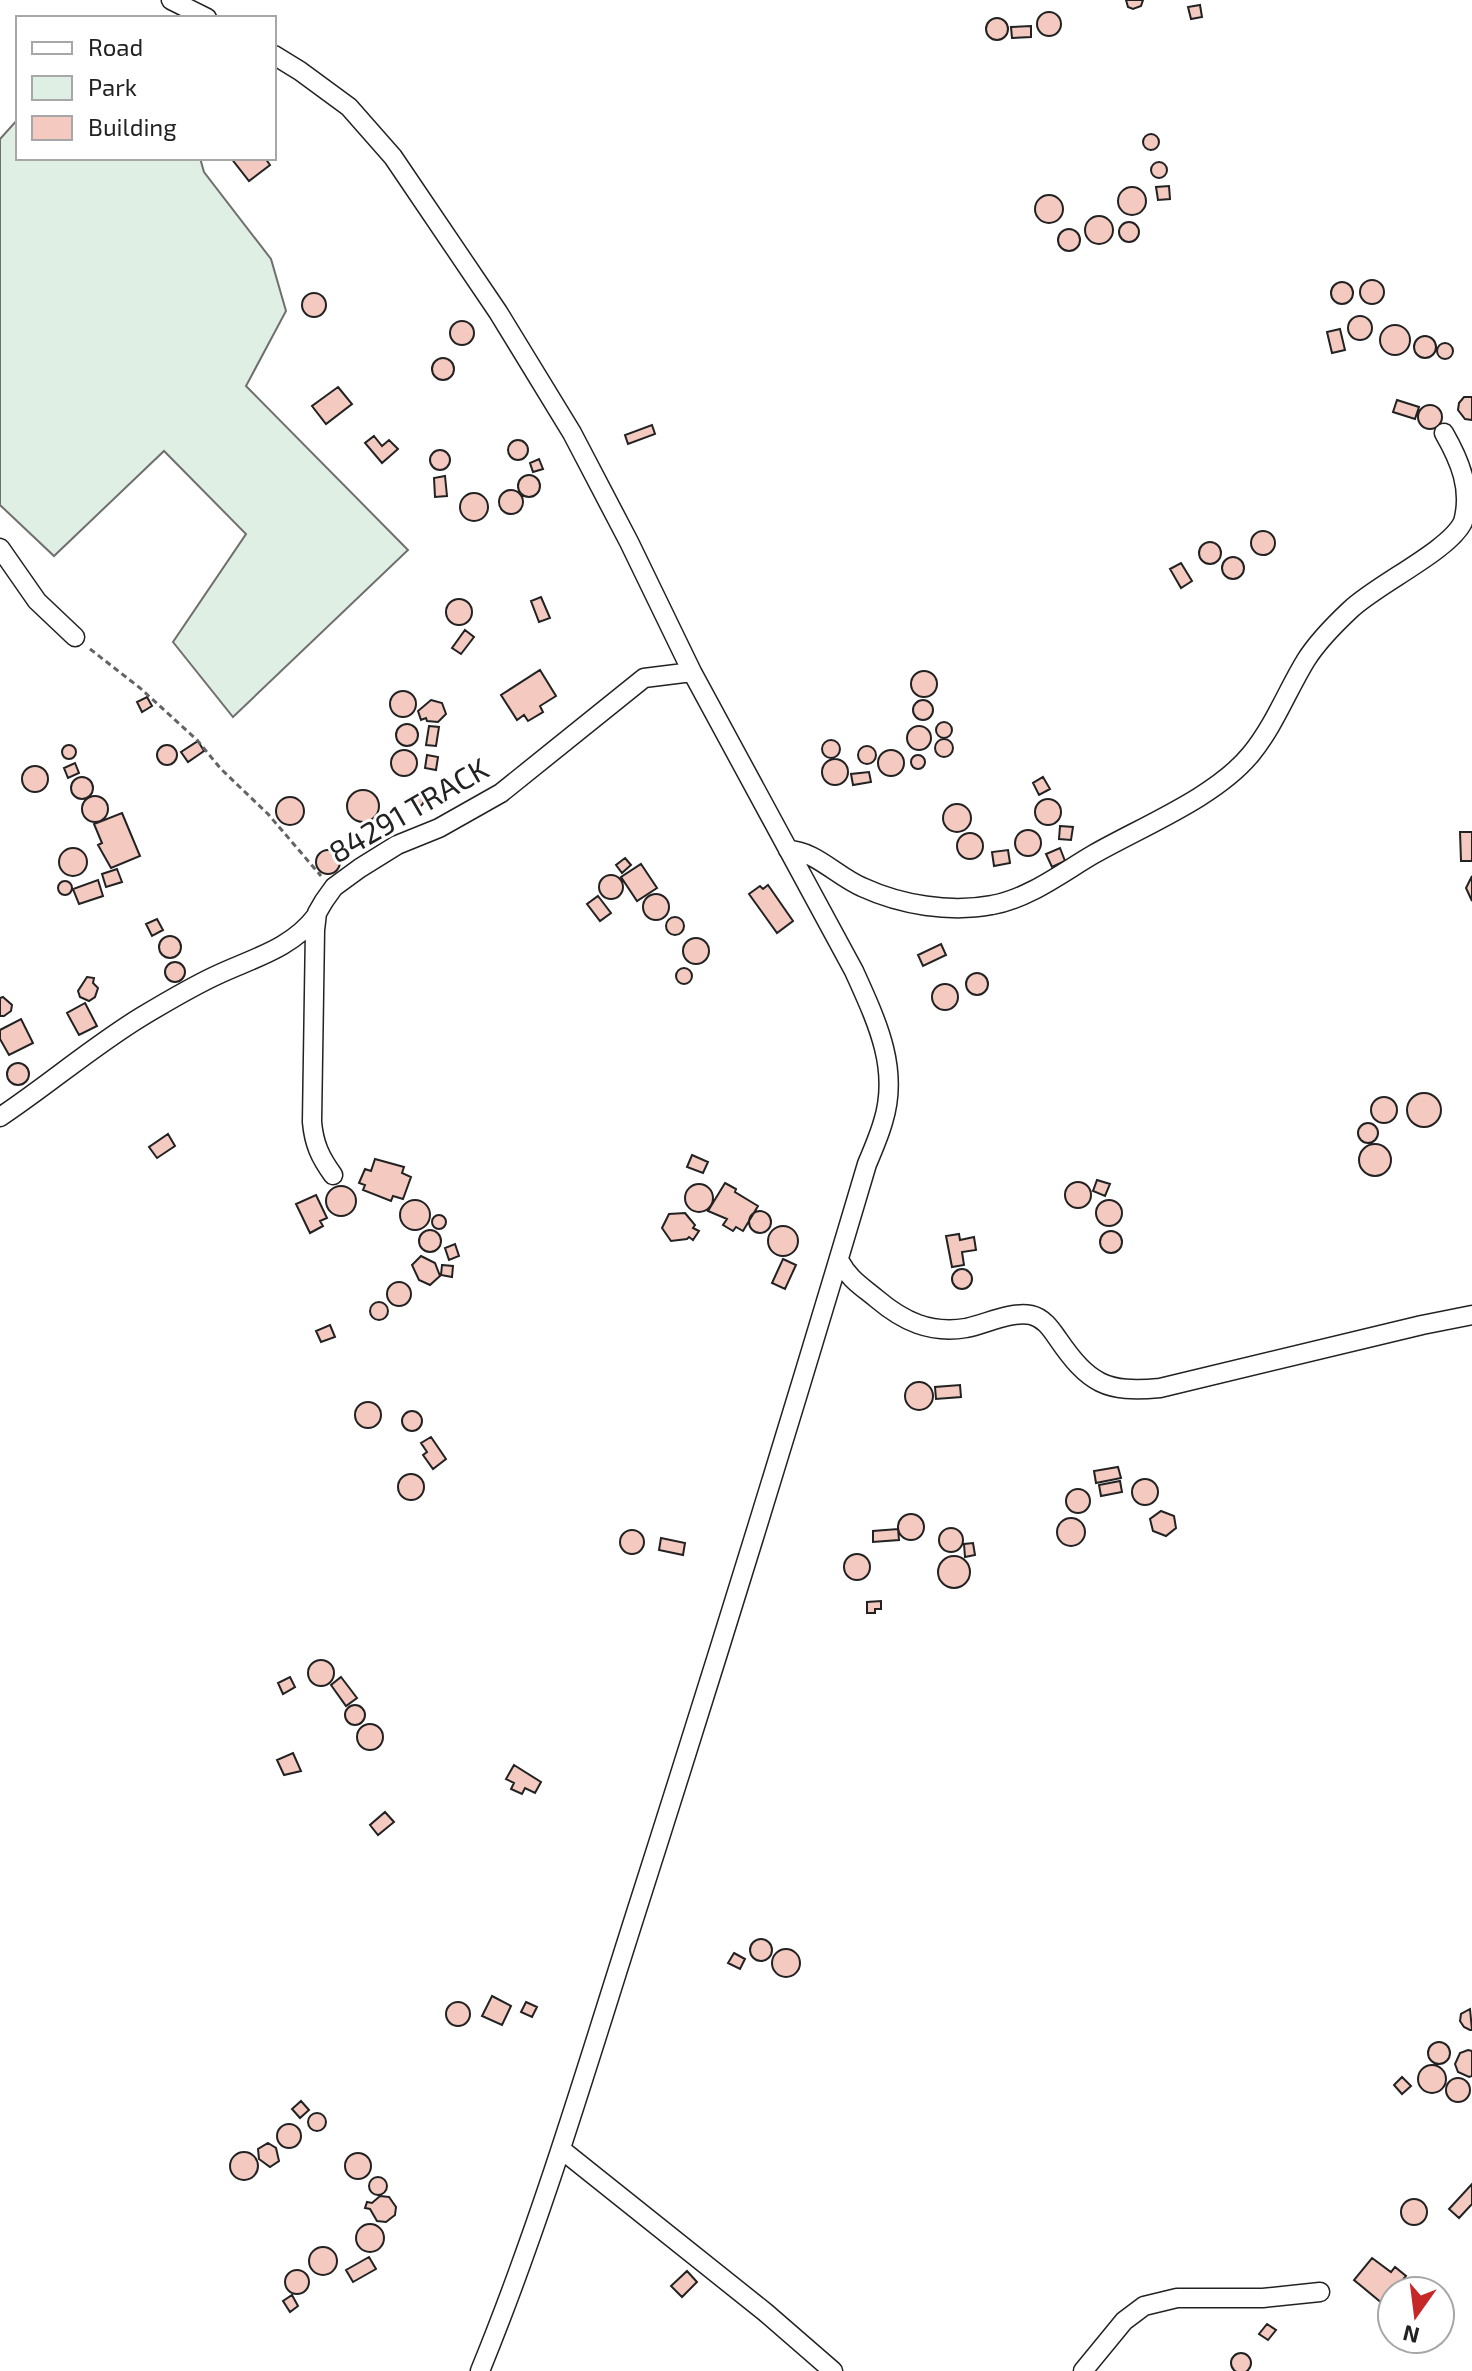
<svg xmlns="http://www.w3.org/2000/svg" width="1472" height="2371" viewBox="0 0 1472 2371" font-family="'Exo 2',sans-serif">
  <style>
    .green { fill: #e0efe3; stroke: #6f6f6f; stroke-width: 2 }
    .building { fill: #f3c9c0; stroke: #222; stroke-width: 2 }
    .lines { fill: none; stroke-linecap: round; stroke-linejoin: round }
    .minor-casing { stroke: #222; stroke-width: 21 }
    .path { stroke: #646464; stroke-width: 3; stroke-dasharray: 6 4; stroke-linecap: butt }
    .minor { stroke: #fff; stroke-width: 18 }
    .labels { text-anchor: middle; stroke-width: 6; stroke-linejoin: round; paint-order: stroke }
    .street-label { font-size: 30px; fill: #222; stroke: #fff }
  </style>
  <rect width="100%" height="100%" fill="#fff"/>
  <!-- green -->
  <path class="green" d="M18 119V158H200L204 172 271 259 286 311 246 386 408 550 233 717 173 642 246 534 164 451 54 556 0 505V139Z"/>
  <!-- building -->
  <path class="building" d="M1126 0H1143L1141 6 1133 9 1128 7Z
    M1200 5 1202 17 1191 19 1188 7Z
    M1037 24a12 12 0 1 1 24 0a12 12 0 1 1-24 0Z
    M986 29a11 11 0 1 1 22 0a11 11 0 1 1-22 0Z
    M1031 26V37L1012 38 1011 27Z
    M1143 142a8 8 0 1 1 16 0a8 8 0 1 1-16 0Z
    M231 158H265L270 165 249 181Z
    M1151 170a8 8 0 1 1 16 0a8 8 0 1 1-16 0Z
    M1169 186 1170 199 1158 200 1156 187Z
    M1118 201a14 14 0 1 1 28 0a14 14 0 1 1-28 0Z
    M1035 209a14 14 0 1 1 28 0a14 14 0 1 1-28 0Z
    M1085 230a14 14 0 1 1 28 0a14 14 0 1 1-28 0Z
    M1119 232a10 10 0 1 1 20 0a10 10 0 1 1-20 0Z
    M1058 240a11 11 0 1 1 22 0a11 11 0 1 1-22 0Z
    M1360 292a12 12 0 1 1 24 0a12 12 0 1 1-24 0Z
    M1331 293a11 11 0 1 1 22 0a11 11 0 1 1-22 0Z
    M302 305a12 12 0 1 1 24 0a12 12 0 1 1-24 0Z
    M1348 328a12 12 0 1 1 24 0a12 12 0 1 1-24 0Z
    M450 333a12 12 0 1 1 24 0a12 12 0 1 1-24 0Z
    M1380 340a15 15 0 1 1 30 0a15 15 0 1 1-30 0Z
    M1340 329 1345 350 1332 353 1327 332Z
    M1414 347a11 11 0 1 1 22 0a11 11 0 1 1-22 0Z
    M1437 351a8 8 0 1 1 16 0a8 8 0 1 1-16 0Z
    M432 369a11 11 0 1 1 22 0a11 11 0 1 1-22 0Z
    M338 387 352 404 326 424 312 406Z
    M1464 397H1472V420L1465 419 1458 410 1459 403Z
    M1397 400 1419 407 1415 419 1393 412Z
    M1418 417a12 12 0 1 1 24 0a12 12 0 1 1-24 0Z
    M652 425 655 434 628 444 625 435Z
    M374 436 382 446 389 440 398 449 382 463 365 443Z
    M508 450a10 10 0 1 1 20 0a10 10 0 1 1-20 0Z
    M430 460a10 10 0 1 1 20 0a10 10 0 1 1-20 0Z
    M539 459 543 469 533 472 530 463Z
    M518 486a11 11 0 1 1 22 0a11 11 0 1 1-22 0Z
    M445 476 447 496 435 497 434 478Z
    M499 502a12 12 0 1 1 24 0a12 12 0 1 1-24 0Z
    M460 507a14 14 0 1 1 28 0a14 14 0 1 1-28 0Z
    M1251 543a12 12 0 1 1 24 0a12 12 0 1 1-24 0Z
    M1199 553a11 11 0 1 1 22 0a11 11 0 1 1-22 0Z
    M1222 568a11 11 0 1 1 22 0a11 11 0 1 1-22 0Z
    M1181 563 1192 581 1181 588 1170 569Z
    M541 597 550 618 539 622 531 601Z
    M446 612a13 13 0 1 1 26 0a13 13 0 1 1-26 0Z
    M465 630 474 637 461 654 452 648Z
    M540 670 556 696 540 706 543 712 528 721 524 715 517 720 501 695Z
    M911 684a13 13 0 1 1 26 0a13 13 0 1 1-26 0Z
    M390 704a13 13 0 1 1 26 0a13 13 0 1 1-26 0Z
    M147 697 152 706 142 712 137 702Z
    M913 710a10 10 0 1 1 20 0a10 10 0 1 1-20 0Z
    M431 700 442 703 446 714 438 722 427 721 426 718 421 720 418 711Z
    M936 730a8 8 0 1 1 16 0a8 8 0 1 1-16 0Z
    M396 735a11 11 0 1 1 22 0a11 11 0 1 1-22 0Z
    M429 726 439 727 436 746 426 745Z
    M907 738a12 12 0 1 1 24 0a12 12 0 1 1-24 0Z
    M935 748a9 9 0 1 1 18 0a9 9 0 1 1-18 0Z
    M822 749a9 9 0 1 1 18 0a9 9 0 1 1-18 0Z
    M198 741 204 751 188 762 181 752Z
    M62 752a7 7 0 1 1 14 0a7 7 0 1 1-14 0Z
    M157 755a10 10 0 1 1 20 0a10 10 0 1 1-20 0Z
    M858 755a9 9 0 1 1 18 0a9 9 0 1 1-18 0Z
    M878 763a13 13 0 1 1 26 0a13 13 0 1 1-26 0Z
    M391 763a13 13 0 1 1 26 0a13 13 0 1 1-26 0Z
    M911 762a7 7 0 1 1 14 0a7 7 0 1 1-14 0Z
    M427 755 438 757 436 770 425 768Z
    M822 772a13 13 0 1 1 26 0a13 13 0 1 1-26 0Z
    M75 763 79 773 68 778 64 768Z
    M22 779a13 13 0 1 1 26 0a13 13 0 1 1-26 0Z
    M869 772 871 782 853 785 851 774Z
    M71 788a11 11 0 1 1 22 0a11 11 0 1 1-22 0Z
    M1043 777 1050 789 1039 795 1033 783Z
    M347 806a16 16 0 1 1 32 0a16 16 0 1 1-32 0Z
    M410 800a7 7 0 1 1 14 0a7 7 0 1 1-14 0Z
    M82 809a13 13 0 1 1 26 0a13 13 0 1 1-26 0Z
    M276 811a14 14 0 1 1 28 0a14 14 0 1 1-28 0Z
    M1035 812a13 13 0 1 1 26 0a13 13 0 1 1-26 0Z
    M943 818a14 14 0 1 1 28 0a14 14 0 1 1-28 0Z
    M122 813 140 856 111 868 98 845 102 843 94 824Z
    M1060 826 1073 827 1071 840 1059 839Z
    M1015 843a13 13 0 1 1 26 0a13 13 0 1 1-26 0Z
    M1460 832H1472V861H1461Z
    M957 846a13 13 0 1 1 26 0a13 13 0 1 1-26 0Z
    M59 862a14 14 0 1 1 28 0a14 14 0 1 1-28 0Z
    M1060 848 1065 861 1052 867 1046 854Z
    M1008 850 1010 863 994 866 992 852Z
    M316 862a12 12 0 1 1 24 0a12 12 0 1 1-24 0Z
    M625 858 631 865 622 873 616 865Z
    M641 864 657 888 637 901 621 877Z
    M117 869 122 882 106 887 102 874Z
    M599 887a12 12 0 1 1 24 0a12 12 0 1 1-24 0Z
    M1472 876V901L1466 888Z
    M98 880 103 896 79 904 73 889Z
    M58 888a7 7 0 1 1 14 0a7 7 0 1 1-14 0Z
    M768 885 793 921 777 933 749 894 760 886 763 889Z
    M643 907a13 13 0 1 1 26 0a13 13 0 1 1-26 0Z
    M598 896 611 913 600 921 587 904Z
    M666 926a9 9 0 1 1 18 0a9 9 0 1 1-18 0Z
    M157 919 163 930 152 936 146 924Z
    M159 947a11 11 0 1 1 22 0a11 11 0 1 1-22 0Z
    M683 951a13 13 0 1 1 26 0a13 13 0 1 1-26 0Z
    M941 944 946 955 923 966 918 955Z
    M165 972a10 10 0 1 1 20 0a10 10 0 1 1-20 0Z
    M676 976a8 8 0 1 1 16 0a8 8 0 1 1-16 0Z
    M966 984a11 11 0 1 1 22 0a11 11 0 1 1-22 0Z
    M87 977 94 978 93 983 98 988 95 997 89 1001 80 997 78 991Z
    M932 997a13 13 0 1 1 26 0a13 13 0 1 1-26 0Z
    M3 997 12 1005 11 1011 4 1016H0V998Z
    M85 1003 97 1026 79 1035 67 1013Z
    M21 1019 33 1043 9 1055 0 1039V1030Z
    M7 1074a11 11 0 1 1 22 0a11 11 0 1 1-22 0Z
    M1407 1110a17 17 0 1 1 34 0a17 17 0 1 1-34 0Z
    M1371 1110a13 13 0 1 1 26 0a13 13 0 1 1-26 0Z
    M1358 1133a10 10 0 1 1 20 0a10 10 0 1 1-20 0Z
    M168 1134 175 1146 157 1158 149 1147Z
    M1359 1160a16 16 0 1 1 32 0a16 16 0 1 1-32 0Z
    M692 1155 708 1162 703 1173 687 1167Z
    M375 1159 404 1167 402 1173 411 1177 403 1199 393 1196 391 1201 363 1190 365 1185 359 1183 365 1169 371 1171Z
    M1097 1180 1110 1184 1105 1196 1093 1191Z
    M1065 1195a13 13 0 1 1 26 0a13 13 0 1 1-26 0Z
    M725 1183 736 1189 735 1192 758 1206 743 1231 736 1227 733 1231 723 1225 727 1219 708 1211Z
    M685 1198a14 14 0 1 1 28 0a14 14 0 1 1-28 0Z
    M326 1201a15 15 0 1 1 30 0a15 15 0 1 1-30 0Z
    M316 1195 327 1218 320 1221 323 1226 310 1233 296 1204Z
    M1096 1213a13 13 0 1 1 26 0a13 13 0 1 1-26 0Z
    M400 1215a15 15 0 1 1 30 0a15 15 0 1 1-30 0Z
    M749 1222a11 11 0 1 1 22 0a11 11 0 1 1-22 0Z
    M685 1213 695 1225 693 1228 699 1231 693 1240 689 1237 687 1239 671 1241 662 1228 669 1214Z
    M432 1222a7 7 0 1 1 14 0a7 7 0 1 1-14 0Z
    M768 1241a15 15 0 1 1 30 0a15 15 0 1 1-30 0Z
    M419 1241a11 11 0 1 1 22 0a11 11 0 1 1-22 0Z
    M1100 1242a11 11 0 1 1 22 0a11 11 0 1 1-22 0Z
    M959 1234 960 1240 974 1237 976 1250 962 1252 964 1265 952 1267 946 1236Z
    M455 1244 459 1256 449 1260 445 1248Z
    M421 1256 435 1263 440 1276 430 1285 419 1280 412 1265Z
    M783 1259 796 1265 785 1289 772 1283Z
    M442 1265 453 1266 452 1277 441 1275Z
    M952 1279a10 10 0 1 1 20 0a10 10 0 1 1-20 0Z
    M387 1294a12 12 0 1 1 24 0a12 12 0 1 1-24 0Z
    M370 1311a9 9 0 1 1 18 0a9 9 0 1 1-18 0Z
    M330 1325 335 1337 321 1342 316 1331Z
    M905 1396a14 14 0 1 1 28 0a14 14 0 1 1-28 0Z
    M960 1385 961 1397 936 1399 935 1387Z
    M355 1415a13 13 0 1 1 26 0a13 13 0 1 1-26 0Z
    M402 1421a10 10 0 1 1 20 0a10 10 0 1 1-20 0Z
    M431 1437 446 1459 433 1469 423 1455 427 1452 421 1443Z
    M1118 1467 1121 1478 1096 1483 1094 1471Z
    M398 1487a13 13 0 1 1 26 0a13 13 0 1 1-26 0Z
    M1132 1492a13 13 0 1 1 26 0a13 13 0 1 1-26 0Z
    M1120 1481 1122 1492 1101 1496 1099 1485Z
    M1066 1501a12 12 0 1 1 24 0a12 12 0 1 1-24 0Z
    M1161 1511 1174 1516 1176 1528 1166 1536 1153 1531 1150 1519Z
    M898 1527a13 13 0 1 1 26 0a13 13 0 1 1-26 0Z
    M1057 1532a14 14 0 1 1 28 0a14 14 0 1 1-28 0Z
    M939 1540a12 12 0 1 1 24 0a12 12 0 1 1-24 0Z
    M898 1529 899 1540 873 1542V1531Z
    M620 1542a12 12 0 1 1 24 0a12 12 0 1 1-24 0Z
    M661 1538 685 1543 683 1555 659 1550Z
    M973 1543 975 1555 965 1557 964 1544Z
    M844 1567a13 13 0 1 1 26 0a13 13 0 1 1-26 0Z
    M938 1572a16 16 0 1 1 32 0a16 16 0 1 1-32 0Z
    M881 1601V1609H875V1613H867V1602Z
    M308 1673a13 13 0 1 1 26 0a13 13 0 1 1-26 0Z
    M290 1677 295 1687 283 1694 278 1683Z
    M341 1677 357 1698 346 1706 331 1685Z
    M345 1715a10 10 0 1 1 20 0a10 10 0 1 1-20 0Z
    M357 1737a13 13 0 1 1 26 0a13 13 0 1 1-26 0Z
    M293 1753 301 1771 284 1775 277 1760Z
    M514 1765 541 1782 535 1793 525 1788 522 1794 511 1789 514 1783 506 1779Z
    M385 1812 394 1822 378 1835 370 1825Z
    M750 1950a11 11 0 1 1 22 0a11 11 0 1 1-22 0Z
    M772 1963a14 14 0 1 1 28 0a14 14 0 1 1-28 0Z
    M734 1953 745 1959 740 1969 728 1963Z
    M492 1996 511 2006 502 2025 482 2016Z
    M526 2002 537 2007 532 2017 521 2012Z
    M446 2014a12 12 0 1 1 24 0a12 12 0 1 1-24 0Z
    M1470 2009 1472 2030H1470L1464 2027 1460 2021 1461 2014Z
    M1428 2053a11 11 0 1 1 22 0a11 11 0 1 1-22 0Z
    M1468 2050 1472 2051V2076L1469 2077 1458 2072 1455 2064 1460 2053Z
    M1418 2079a14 14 0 1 1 28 0a14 14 0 1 1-28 0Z
    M1402 2077 1411 2086 1402 2094 1394 2085Z
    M1446 2090a12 12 0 1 1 24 0a12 12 0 1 1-24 0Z
    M301 2101 309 2110 300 2118 292 2109Z
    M308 2122a9 9 0 1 1 18 0a9 9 0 1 1-18 0Z
    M277 2136a12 12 0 1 1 24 0a12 12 0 1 1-24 0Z
    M268 2143 276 2148 279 2161 270 2167 259 2159 258 2149Z
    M230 2166a14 14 0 1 1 28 0a14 14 0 1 1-28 0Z
    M345 2166a13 13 0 1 1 26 0a13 13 0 1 1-26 0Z
    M369 2186a9 9 0 1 1 18 0a9 9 0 1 1-18 0Z
    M1472 2184V2204L1459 2218 1449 2209Z
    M380 2196 389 2197 396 2207 395 2215 386 2222 377 2221 370 2209 365 2208 367 2202 372 2203Z
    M1401 2212a13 13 0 1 1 26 0a13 13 0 1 1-26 0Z
    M356 2238a14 14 0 1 1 28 0a14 14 0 1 1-28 0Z
    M309 2261a14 14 0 1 1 28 0a14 14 0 1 1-28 0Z
    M369 2257 376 2269 353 2282 346 2270Z
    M1372 2258 1391 2272 1395 2267 1406 2276 1383 2304 1354 2280Z
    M285 2282a12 12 0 1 1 24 0a12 12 0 1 1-24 0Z
    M687 2271 697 2282 682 2297 671 2286Z
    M292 2295 298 2306 290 2312 283 2301Z
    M1267 2324 1276 2330 1268 2340 1259 2334Z
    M1231 2363a10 10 0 1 1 20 0a10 10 0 1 1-20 0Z"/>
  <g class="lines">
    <defs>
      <path id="minor" d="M171 0 207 18
        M274 55 300 71 349 107 393 157 498 312 572 433 629 542 692 672 854 971C876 1020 900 1068 883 1122 879 1136 873 1150 867 1164 794 1410 718 1656 640 1900 589 2059 543 2217 480 2371
        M0 548 37 601 75 637
        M788 850C814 850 838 877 862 887 901 905 950 913 992 905 1028 899 1063 872 1094 854 1143 826 1216 797 1251 754 1274 726 1287 691 1306 660 1318 641 1333 626 1350 610 1377 584 1449 551 1463 522 1472 489 1460 461 1444 433
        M0 1117C48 1085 92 1047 141 1017 166 1002 191 987 217 975 253 958 291 949 316 916
        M333 1175C320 1157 314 1144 312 1122L315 930 317 913 324 901 334 887 360 868 397 845 439 828 501 793 644 678 692 672
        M839 1260C850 1280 860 1285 877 1299 903 1321 930 1334 966 1328 986 1324 1011 1311 1031 1315 1044 1318 1051 1329 1058 1339 1089 1384 1106 1393 1160 1388L1422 1325 1472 1315
        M562 2150 765 2312 833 2371
        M1083 2371 1124 2321 1144 2306 1177 2298H1263L1320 2292"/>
    </defs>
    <!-- minor casing -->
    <use href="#minor" class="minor-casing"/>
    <!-- path -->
    <path class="path" d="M90 649 140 688 197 740 221 769 268 814 321 876"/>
    <!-- minor -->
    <use href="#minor" class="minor"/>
  </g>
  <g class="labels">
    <!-- street labels -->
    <g class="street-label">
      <text transform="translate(409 811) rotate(-30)" y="10">84291 TRACK</text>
    </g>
  </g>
  <!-- legend -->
  <rect x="16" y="16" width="260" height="144" fill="#ffffff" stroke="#a7a7a7" stroke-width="2"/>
  <rect x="32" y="42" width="40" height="12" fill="#ffffff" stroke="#a7a7a7" stroke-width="2"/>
  <text x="88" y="56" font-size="24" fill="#222222">Road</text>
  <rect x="32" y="76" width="40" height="24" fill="#e0efe3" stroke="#a7a7a7" stroke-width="2"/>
  <text x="88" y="96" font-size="24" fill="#222222">Park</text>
  <rect x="32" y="116" width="40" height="24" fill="#f3c9c0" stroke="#a7a7a7" stroke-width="2"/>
  <text x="88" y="136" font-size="24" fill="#222222">Building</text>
  <!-- north arrow -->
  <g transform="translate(1416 2315) rotate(194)"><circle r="38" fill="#ffffff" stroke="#a7a7a7" stroke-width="2"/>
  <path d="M0-6L14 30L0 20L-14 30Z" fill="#c62828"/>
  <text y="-12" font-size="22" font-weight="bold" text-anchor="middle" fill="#222222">N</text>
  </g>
</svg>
